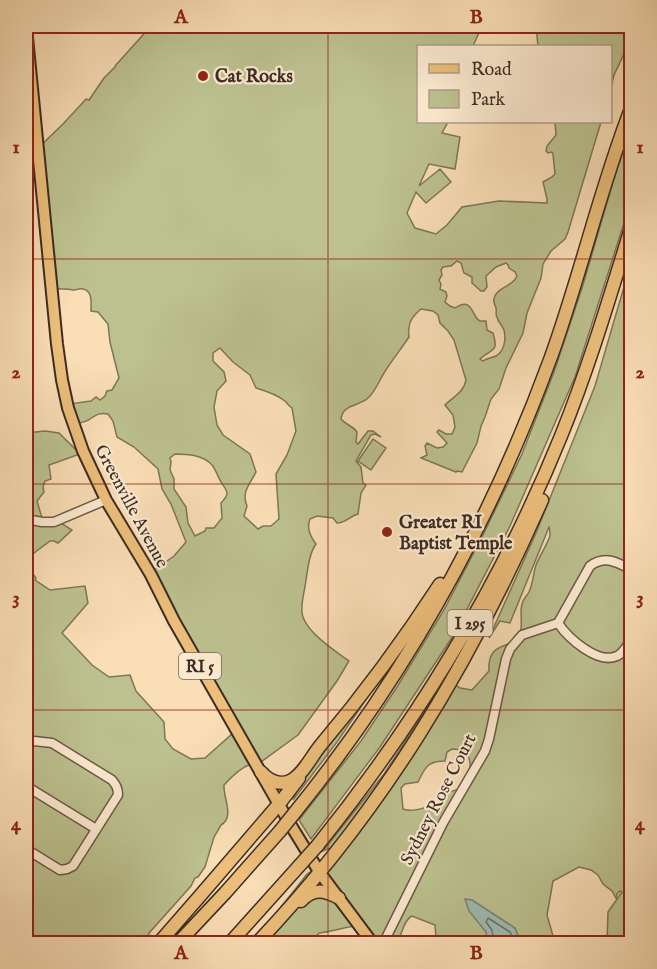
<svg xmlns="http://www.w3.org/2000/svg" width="657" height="969" viewBox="0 0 657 969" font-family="'IM FELL English',serif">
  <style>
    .green { fill: #bcc18f; stroke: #7c765a; stroke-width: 1.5; fill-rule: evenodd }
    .water { fill: #9ebcb1; stroke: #778279; stroke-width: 1.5 }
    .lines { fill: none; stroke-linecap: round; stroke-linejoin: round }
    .shore { stroke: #6d746a; stroke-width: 1.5 }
    .minor-casing { stroke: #6c5848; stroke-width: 11 }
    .major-casing { stroke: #3c2c24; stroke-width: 14 }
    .highway-casing { stroke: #3c2c24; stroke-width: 15 }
    .minor { stroke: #fcead0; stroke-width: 8 }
    .major { stroke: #edbf7b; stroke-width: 10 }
    .highway { stroke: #edbf7b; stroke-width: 12 }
    .highway-bridge-casing { stroke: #3c2c24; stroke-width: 15; stroke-linecap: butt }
    .highway-bridge { stroke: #edbf7b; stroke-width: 12 }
    .grid { fill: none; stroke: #8f2418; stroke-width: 1.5; stroke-opacity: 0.55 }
    .poi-dot { fill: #8f2418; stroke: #fcead0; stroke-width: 2 }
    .labels { text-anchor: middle; stroke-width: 4.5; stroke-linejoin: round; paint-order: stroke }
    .shield { fill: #fcead0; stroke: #766558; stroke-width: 1.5 }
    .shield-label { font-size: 16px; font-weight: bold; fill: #3c2c24 }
    .poi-label { font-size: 18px; font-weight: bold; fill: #3c2c24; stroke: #fcead0; text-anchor: start }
    .street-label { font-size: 18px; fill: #3c2c24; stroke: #fcead0 }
    .neatline { fill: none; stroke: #8f2418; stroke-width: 2 }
    .grid-label { font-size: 20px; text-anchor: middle; font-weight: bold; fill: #8f2418 }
  </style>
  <rect width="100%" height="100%" fill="#fadeb6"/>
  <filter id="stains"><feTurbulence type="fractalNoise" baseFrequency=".00333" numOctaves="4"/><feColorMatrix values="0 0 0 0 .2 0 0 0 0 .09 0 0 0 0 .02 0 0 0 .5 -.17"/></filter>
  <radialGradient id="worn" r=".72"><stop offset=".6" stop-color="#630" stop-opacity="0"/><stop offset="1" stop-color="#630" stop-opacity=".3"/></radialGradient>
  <!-- green -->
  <path class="green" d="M151 26H482L473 46H418V122H448L442 133 460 137 455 169 429 164 419 186 440 169 451 182 426 203 416 192 407 213 415 228 436 234 447 225 462 207 499 201 547 203V199L543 182 552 177 555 174 553 154 552 152 548 153 546 151 547 146 556 135 555 122H601L568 232 565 239 551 251 543 264 541 278 527 313 523 333 506 368 499 389 491 399 485 417 481 426 477 443 462 472 457 471 456 472 421 458 427 455 425 446 427 443 437 448 443 447 447 443 437 432 439 430 446 434H452L455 427 453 415 445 405C453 397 464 392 466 380L454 340 448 331 440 323 438 315 433 311 421 309C415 314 409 320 409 328 408 331 409 334 409 337 401 349 392 360 384 373 379 381 376 390 369 397 360 407 343 403 341 419 346 425 353 426 357 432L356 442 358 444 368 431H373L381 437 375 434 371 435 356 461 361 467 363 483 366 485 361 493 358 514C350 516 346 523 337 523L333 518 317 516 310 519C306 528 310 536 316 544 309 554 308 568 306 580 305 590 301 601 302 612 303 630 335 651 349 661L337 681 298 735 254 767 251 764C240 768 232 776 224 785 223 798 235 817 221 825L214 837 205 867 198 877 195 878 191 886 150 932 143 943H26V564L36 578 35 580 50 590 85 586 88 603 62 633 92 665 109 677 130 675 136 691 164 722 165 739 173 749 191 759 205 758 233 733 147 575 174 556 186 542 171 504 162 489 158 469 134 447 117 437 113 421 108 414C100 412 96 415 90 419 86 422 80 423 75 424L69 404 91 401 96 397 100 400 105 396 107 391 112 390 119 378 110 342 108 324 98 312 91 311C91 303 93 291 83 289 79 288 76 290 73 290 64 289 61 288 52 289L38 148 63 124 86 99 89 100 104 78 115 67V66ZM457 261 461 263 464 273 472 277V283L481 291H484L487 287 486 276 496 267 506 263 508 265 509 268 515 272 517 276C513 287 496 287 494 299 493 303 495 304 496 308 497 313 495 313 497 317 498 322 502 325 504 330 506 338 505 351 496 356 492 358 487 358 483 361L480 359C492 348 499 353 493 333L487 330 486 321C484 321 482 321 480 321 471 316 473 296 455 308L450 306 445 302 447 296 446 292 440 289 441 284 439 280 442 275 441 270 443 267 451 266ZM220 348 233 362 250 375 256 388C266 391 276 394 285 401 287 403 289 406 292 408L296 431 287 455 276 474 279 519 271 526H263L258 529 244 516 247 506C241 492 250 484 256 472L250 454 223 435 217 425 214 407 217 391 226 381 224 372 213 361V353ZM175 454C188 454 203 455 212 465 216 470 218 477 221 482 228 492 230 494 221 503L222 518 214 528H206L205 531 195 536 188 523 186 507 174 489V479L170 470 171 462 170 458Z
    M536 26H631V39L614 75 611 88 610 46H538Z
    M631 127V201L575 377 510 526 453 636 380 747 311 839 299 820 361 741 397 687 444 610 483 535 522 454 554 372 583 285 613 182Z
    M631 263V943H607L608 912 622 892 620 891 617 894 616 898 612 891 603 884 598 875 591 870 579 867 553 881 547 915 555 943H433L436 937 435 925 412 916C404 920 403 931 399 938L395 940 392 943H369L356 926C343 927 332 932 319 933L310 943 252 944 307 874 319 866 453 683 460 688 472 690 489 671C487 640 511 650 519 636 524 626 519 614 522 604 523 599 527 596 529 592 533 584 533 574 536 565 539 557 548 543 550 536 550 534 550 529 549 527L510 623 500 621 489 638 536 533 595 386ZM452 749C476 749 473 773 461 787 457 791 453 790 448 793 445 795 442 801 439 804 427 806 415 813 403 809L401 788 405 784 418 782C425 768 427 761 445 761L447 752Z
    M45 431 59 433 80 454 49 465 51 479 45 481 43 487 44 492 37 501 42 518 61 523 72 530 58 543 54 541H50L26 559V433Z
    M373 439 386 448 371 470 358 461Z
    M397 654 337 742 293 800 298 786Z
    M442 685 385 780 333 847 323 851 384 774Z"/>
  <!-- water -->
  <path class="water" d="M465 899 472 900 515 928 521 943H488L486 932 469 911Z"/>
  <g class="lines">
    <!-- shore -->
    <path class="shore" d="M494 944 492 930 486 922 488 918 510 932 515 944"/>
    <defs>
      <path id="minor" d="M26 519 42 522H54L106 500
        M558 623C568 638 598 665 617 656 624 653 628 644 632 638
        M26 743 34 741 52 743 112 780C116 785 118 788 118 795L73 866 67 869 60 870 26 849
        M26 786 96 829
        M383 944 443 823 485 751 489 739 506 659 510 649 522 635 558 623 590 566C605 555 617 562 632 570"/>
      <path id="major" d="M26 27 57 344 62 380 68 408 83 451 106 500 151 575 174 621 293 829 320 873 373 944"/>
      <path id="highway" d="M261 772C268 780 279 786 290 781 303 775 311 757 320 746 363 695 403 641 440 584
        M296 811C406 675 491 521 551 357 581 274 600 188 632 106
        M317 846C417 722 501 584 561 436 589 367 610 296 632 225
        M301 901C313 888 324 890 339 898
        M158 944 199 897 279 804 299 778
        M177 944 225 893 280 831
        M229 944 300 865
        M256 944C382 812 469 666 542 500"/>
    </defs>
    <!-- minor casing -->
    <use href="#minor" class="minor-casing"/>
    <!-- major casing -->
    <use href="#major" class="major-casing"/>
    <!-- highway casing -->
    <use href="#highway" class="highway-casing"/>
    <!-- minor -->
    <use href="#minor" class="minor"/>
    <!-- major -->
    <use href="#major" class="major"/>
    <!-- highway -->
    <use href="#highway" class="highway"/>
    <defs>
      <path id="highway-bridge" d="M280 831 296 811
        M300 865 317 846"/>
    </defs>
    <!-- highway-bridge casing -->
    <use href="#highway-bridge" class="highway-bridge-casing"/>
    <!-- highway-bridge -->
    <use href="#highway-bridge" class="highway-bridge"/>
  </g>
  <!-- grid -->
  <path class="grid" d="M328 26V944M26 259H632M26 484H632M26 710H632"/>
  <!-- markers -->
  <g class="poi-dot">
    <circle cx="203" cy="76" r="6"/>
    <circle cx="387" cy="532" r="6"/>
  </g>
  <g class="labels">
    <!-- shield labels -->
    <g class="shield">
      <rect x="447.5" y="610" width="45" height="26" rx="4.5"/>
      <rect x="179" y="653" width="42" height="26" rx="4.5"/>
    </g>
    <g class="shield-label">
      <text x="470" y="629">I 295</text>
      <text x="200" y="672">RI 5</text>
    </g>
    <!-- poi labels -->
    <g class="poi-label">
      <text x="215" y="82">Cat Rocks</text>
      <text x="399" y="528">Greater RI<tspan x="399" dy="21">Baptist Temple</tspan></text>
    </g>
    <!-- street labels -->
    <g class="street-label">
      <text transform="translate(132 506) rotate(62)" y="6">Greenville Avenue</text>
      <text transform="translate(438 799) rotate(-63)" y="6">Sydney Rose Court</text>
    </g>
  </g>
  <!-- margin -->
  <rect width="657" height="969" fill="none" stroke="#fadeb6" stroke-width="66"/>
  <!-- legend -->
  <rect x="417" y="45" width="195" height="78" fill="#fcead0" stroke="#af9e8b" stroke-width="1.5"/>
  <rect x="429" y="64" width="30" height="9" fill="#edbf7b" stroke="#af9e8b" stroke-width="1.5"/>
  <text x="471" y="75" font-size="18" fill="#3c2c24">Road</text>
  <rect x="429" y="90" width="30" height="18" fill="#bcc18f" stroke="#af9e8b" stroke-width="1.5"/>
  <text x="471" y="105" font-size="18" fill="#3c2c24">Park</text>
  <rect x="33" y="33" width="591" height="903" class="neatline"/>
  <g class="grid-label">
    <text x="181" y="23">A</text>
    <text x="476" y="23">B</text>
    <text x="16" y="153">1</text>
    <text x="640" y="153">1</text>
    <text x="16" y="378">2</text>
    <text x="640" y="378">2</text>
    <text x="16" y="604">3</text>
    <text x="640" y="604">3</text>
    <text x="16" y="830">4</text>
    <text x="640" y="830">4</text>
    <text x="181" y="959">A</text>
    <text x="476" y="959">B</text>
  </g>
  <rect width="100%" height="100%" filter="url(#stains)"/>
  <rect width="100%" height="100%" fill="url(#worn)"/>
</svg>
